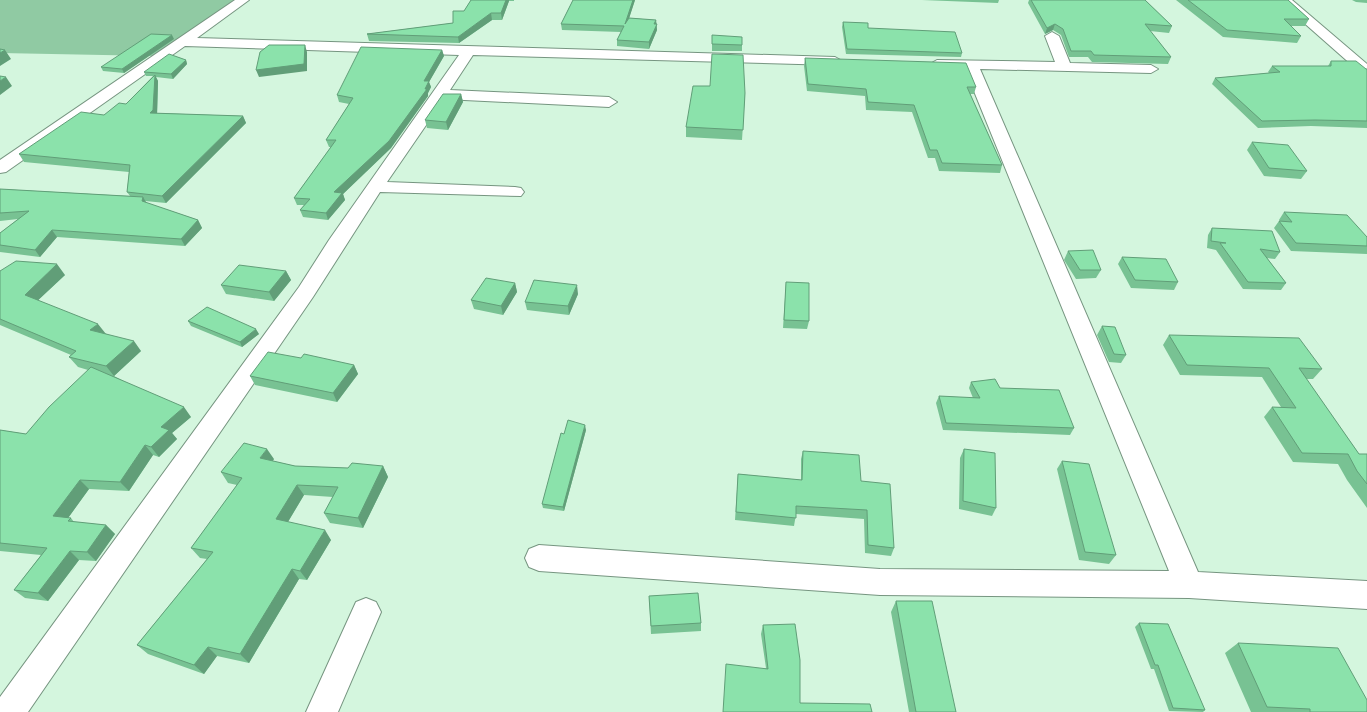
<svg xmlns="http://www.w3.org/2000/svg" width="1367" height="712" viewBox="0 0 1367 712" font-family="'DM Sans',sans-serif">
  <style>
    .green { fill: #90caa3 }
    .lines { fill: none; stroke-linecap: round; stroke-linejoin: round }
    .street-casing { stroke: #769580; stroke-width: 2 }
    .street { fill: #fff; fill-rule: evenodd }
    .wall { fill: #78c293 }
    .shaded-wall { fill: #619e78 }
    .building { fill: #8be2ab; stroke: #619e78 }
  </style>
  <rect width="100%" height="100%" fill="#d4f6de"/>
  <!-- green -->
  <path class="green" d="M0 0H234L155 56 0 53Z"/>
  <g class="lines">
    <defs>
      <path id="street" d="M235 0H249L197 38 835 57 842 61 835 65 473 55 450 90 609 97 617 102 609 107 444 99 387 182 515 187 521 188 524 192 521 196 380 192 313 297 28 712H0V697L299 287 329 240 459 55 185 46 6 172 0 173V160Z
        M1278 0H1292L1367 64V75L1362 74Z
        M1052 32 1059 36 1070 63 1151 65 1158 69 1151 73 980 69 1198 572 1367 581V609L1189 598 880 595 539 571 529 567 525 558 529 549 539 545 880 569 1169 571 965 69 937 68 930 64 937 60 1055 62 1045 36Z
        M366 598 376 602 381 612 338 712H306L356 602Z"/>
    </defs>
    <!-- street casing -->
    <use href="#street" class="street-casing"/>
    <!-- street -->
    <use href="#street" class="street"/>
  </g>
  <!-- wall -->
  <path class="wall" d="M471 0H514V1H509L502 20H492L459 43 369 41 367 34 453 23 464 11Z
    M573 0H635L629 18 656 20 657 30 649 49 617 46V40L621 32 562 30 561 24Z
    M922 0H999L998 3Z
    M1029 0H1145L1172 26 1169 33 1150 31 1171 57 1168 64 1092 62 1088 57H1069L1061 35 1053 30 1045 34 1028 3Z
    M1176 0H1288L1309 19 1305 26H1291L1301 36 1297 43 1223 37Z
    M1352 0H1367V3L1356 2Z
    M843 22 962 53 961 57 846 54 842 27Z
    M712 35 742 45V51H712Z
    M174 39 124 73 103 71 101 67Z
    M442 50 444 56 429 82 431 87 428 93V96L391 148 343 194 345 200 328 220 303 217 300 210 304 205H297L294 198 331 147H329L326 140 349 104 339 102 337 95Z
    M805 58 976 87 974 94H970L1002 165 1000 173 939 171 935 158H928L912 112 866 110 865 96 807 91 804 66Z
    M186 60 187 64 173 79 156 77 158 81 157 113 243 116 246 123 166 203 145 201 147 203 198 220 202 228 185 246 57 237 40 257 0 252V233L18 219 0 221V189L130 196 127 192 129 172 24 162 19 154 104 115 126 104 153 76H146L144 72Z
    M1331 61 1367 69V128L1311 126 1258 128 1212 84 1215 78 1269 73 1268 72 1272 66H1328Z
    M745 93 742 140 686 137V127Z
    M461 94 463 102 448 130 427 128 425 120Z
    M1252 142 1307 171 1301 179 1264 176 1247 150Z
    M1284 212 1367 237V254L1291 251 1274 228 1279 221H1280L1279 220Z
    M1212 228 1280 252 1275 259 1267 258 1286 283 1281 290 1243 289 1216 250 1207 248 1208 235Z
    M1068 251 1101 270 1096 278 1076 279 1064 260Z
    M1122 257 1178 282 1174 290 1131 288 1118 264Z
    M0 271 65 275 38 300 141 351 114 376 191 417 172 433 177 439 159 457 153 455 129 491 89 489 68 518H71L74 522 106 525 115 534 96 561 79 560 48 601 25 598 14 590 41 555 0 551V430L26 434 88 370 78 367 69 357 71 355 0 325Z
    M286 271 291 280 274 301 226 294 221 285Z
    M786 282 809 321 807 329 783 328Z
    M515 283 517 292 503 315 474 309 471 300Z
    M578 294 569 315 527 310 525 302Z
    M188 321 259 334 242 347 191 326Z
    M1102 326 1126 355 1121 363 1109 362 1097 335Z
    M1169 335 1322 369 1313 379H1306L1359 454H1367V508L1347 480 1338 464 1293 462 1264 417 1272 407H1281L1262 377 1180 375 1163 345Z
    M301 358 354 365 358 374 337 402 255 385 250 376Z
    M971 382 1000 388 1074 428 1070 435 943 430 936 403 939 396 973 398 969 388Z
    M586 430 564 511 543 508 542 504 564 434Z
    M964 449 996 508 992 516 959 509 960 458Z
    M803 451 861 481 894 548 891 556 865 553 864 519 796 514 794 526 735 520 738 474 801 480V459Z
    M274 459 273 461 295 466 348 468 383 466 388 477 363 528 330 523 324 513 333 497 304 495 288 522 331 540 307 580 299 579 249 663 217 656 204 674 148 654 137 645 207 559 200 558 191 548 237 485 228 483 221 472Z
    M1062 461 1116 555 1109 564 1079 560 1057 469Z
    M649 596 701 623V631L651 634Z
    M896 601 956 712H909L891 612Z
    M1139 623 1205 710 1203 712 1169 711 1154 669H1151L1135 627Z
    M763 625 800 660 723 712 766 668 761 634Z
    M1238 643 1367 712H1251L1225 653Z"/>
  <!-- shaded-wall -->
  <path class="shaded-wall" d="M506 0H509V1L502 20 501 13Z
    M633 0H635L625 31V24Z
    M491 13 492 20 459 43 458 37Z
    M656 20 657 30 649 49V42Z
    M1055 24 1053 30 1045 34 1047 28Z
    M172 35 174 39 124 73 122 69Z
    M305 45 307 52V71L259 77 256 70Z
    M5 50 11 59 0 66V53Z
    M442 50 444 56 429 82 431 87 428 93V96L391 148 343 194 345 200 328 220 326 213 334 192 424 81Z
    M186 60 187 64 173 79 171 74Z
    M155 75 158 81 157 117 150 113Z
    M6 77 12 86 0 95V81Z
    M461 94 463 102 448 130 446 122Z
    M243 116 246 123 166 203 162 196Z
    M143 197 147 204 142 201Z
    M198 220 202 228 185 246 181 239Z
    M52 230 57 237 40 257 35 250Z
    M57 264 65 275 33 305 25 295Z
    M286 271 291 280 274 301 269 292Z
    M515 283 517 292 503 315 501 306Z
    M577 285 578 294 569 315 568 306Z
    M98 324 106 334 90 330Z
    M256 329 259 334 242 347 240 342Z
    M134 341 141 351 114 376 106 366Z
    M354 365 358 374 337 402 333 393Z
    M184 407 191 417 172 433 177 439 159 457 151 447 161 427Z
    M585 425 586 430 564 511 563 507Z
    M145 445 153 455 129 491 120 482Z
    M267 449 274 459 267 468 260 458Z
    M383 466 388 477 363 528 358 518Z
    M80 480 89 489 63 525 53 516Z
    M297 485 304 495 283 530 276 519Z
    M106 525 115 534 96 561 87 552Z
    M325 530 331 540 307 580 300 571Z
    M70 551 79 560 48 601 38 593Z
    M292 569 299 579 249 663 240 654Z
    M208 647 217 656 204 674 194 665Z"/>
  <!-- building -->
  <path class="building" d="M471 0H506L501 13H491L458 37 367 34 453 23V11H464Z
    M573 0H633L625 24 629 18 656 20 654 24H657L649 42 617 40 624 26 561 24Z
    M1031 0H1145L1172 26 1145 24 1171 57 1094 55 1091 51H1071L1063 29 1055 24 1047 28Z
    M1188 0H1288L1309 19H1284L1301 36 1227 30Z
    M843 22 868 23V28L955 32 962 53 847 49Z
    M151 34 172 35 122 69 101 67Z
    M712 35 742 37V45L712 44Z
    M269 45H305L304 64 256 70 260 52Z
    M361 47 442 50 424 81H429L425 89H427L389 141 334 192 342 193 326 213 300 210 310 199 294 198 336 140H326L353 98 337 95Z
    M0 49 5 50 0 53Z
    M169 54 186 60 171 74 144 72Z
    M712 54 743 55 745 93 743 130 686 127 693 86H710Z
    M805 58 966 63 976 87H967L1002 165 942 163 937 150H930L914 105 868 102 866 89 808 84Z
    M1331 61H1356L1366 69H1367V121L1315 120 1262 121 1215 78 1280 72 1272 66H1331Z
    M155 75 153 110 150 113 243 116 162 196 127 192 130 165 19 154 81 112 104 115 119 103 126 104Z
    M0 76 6 77 0 81Z
    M443 94H461L446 122 425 120Z
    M1252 142 1288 145 1307 171 1269 168Z
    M0 189 143 197 142 201 198 220 181 239 52 230 35 250 0 245V233L29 211 0 213Z
    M1284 212 1347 215 1367 237V246L1296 243 1279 221 1292 222Z
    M1212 228 1272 231 1280 252 1260 249 1286 283 1248 282 1220 243H1226L1211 241Z
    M1093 250 1101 270H1080L1068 251Z
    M1122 257 1166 259 1178 282 1135 280Z
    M16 261 57 264 25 295 98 324 90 330 134 341 106 366 69 357 76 351 0 319V271Z
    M239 265 286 271 269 292 221 285Z
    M486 278 515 283 501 306 471 300Z
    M534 280 577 285 568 306 525 302Z
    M786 282 809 283V321L784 320Z
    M207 307 256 329 240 342 188 321Z
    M1102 326 1115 327 1126 355 1114 354Z
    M1169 335 1299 338 1322 369 1299 368 1359 454H1367V484L1357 471 1348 454 1302 453 1272 407 1296 408 1269 368 1187 365Z
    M268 352 301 358 304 354 354 365 333 393 250 376Z
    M91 367 184 407 161 427 169 430 151 447 145 445 120 482 80 480 53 516 71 518 68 521 106 525 87 552 70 551 38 593 14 590 47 548 0 543V430L26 434 49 407Z
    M995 379 1000 388 1059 390 1074 428 946 423 939 396 980 398 971 382Z
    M568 420 585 425 563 507 542 504 561 433 564 434Z
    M244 443 267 449 260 458 295 466 348 468 352 463 383 466 358 518 324 513 338 487 297 485 276 519 325 530 300 571 292 569 240 654 208 647 194 665 137 645 213 552 191 548 242 478 221 472Z
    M964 449 995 453 996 508 963 501Z
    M803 451 859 455 861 481 890 484 894 548 868 545 867 510 796 506V518L736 512 738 474 802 480Z
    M1062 461 1089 464 1116 555 1085 552Z
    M698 593 701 623 651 626 649 596Z
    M896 601H932L956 712H916Z
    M1139 623 1168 624 1205 710 1173 708 1158 665H1155Z
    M795 624 800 660V703L870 704 872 712H723L726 664 768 669 763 625Z
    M1238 643 1338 648 1367 700V712H1310V709L1267 707Z"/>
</svg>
